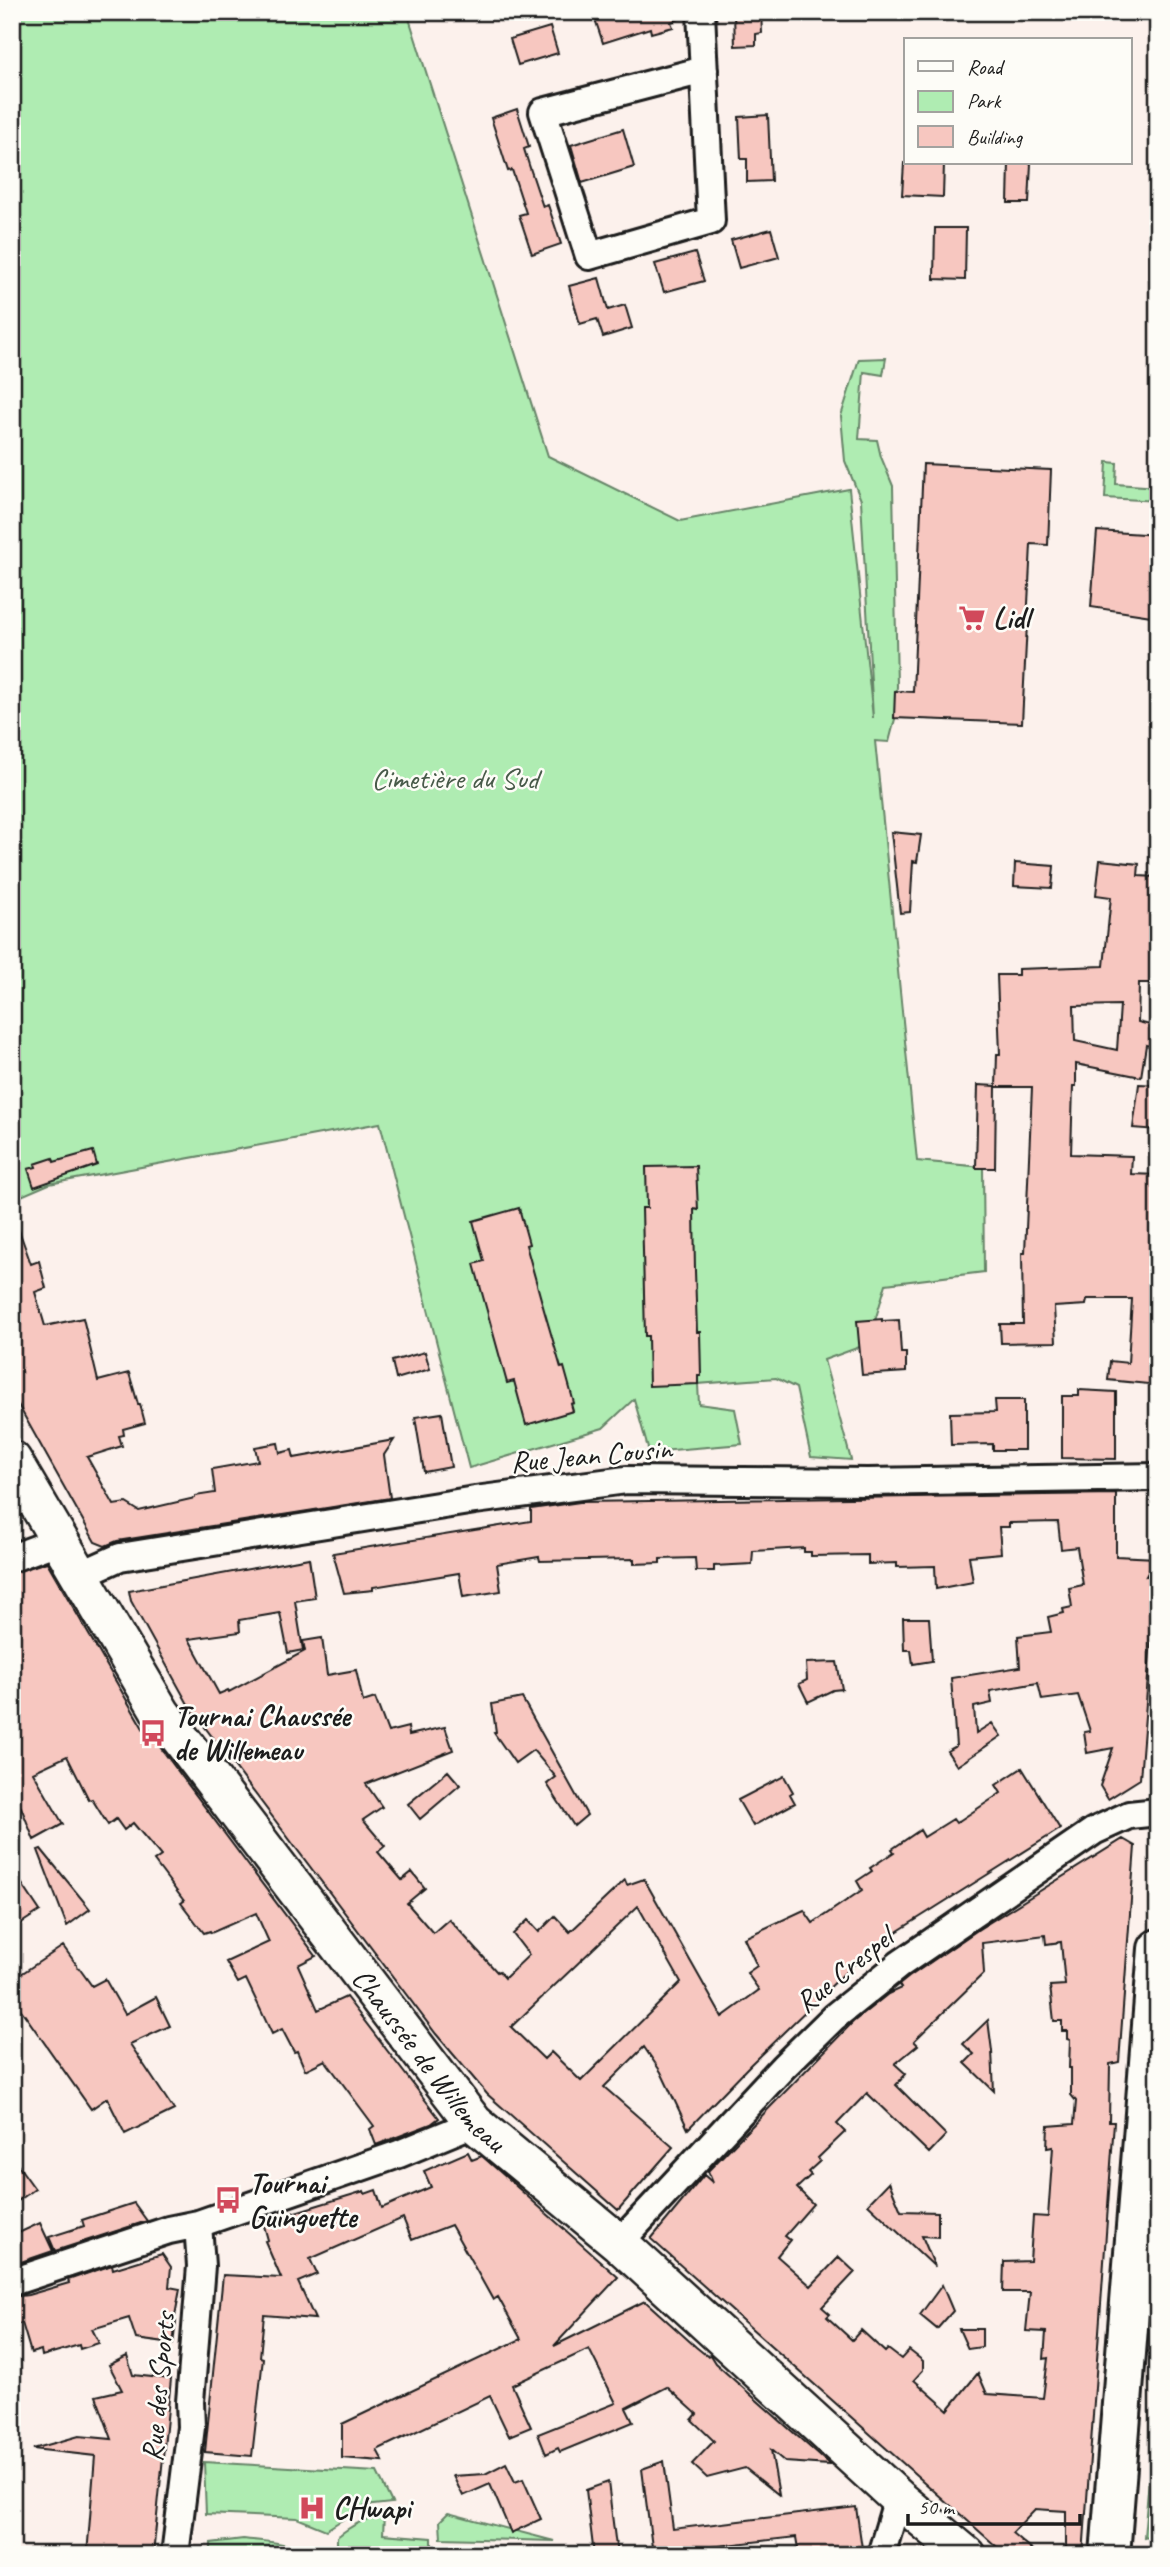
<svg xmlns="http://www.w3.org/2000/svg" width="1170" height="2567" viewBox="0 0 1170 2567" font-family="Caveat,sans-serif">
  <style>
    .green { fill: #afecb2; stroke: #668467; stroke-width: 2 }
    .building { fill: #f7c7c0; stroke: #1c1c1c; stroke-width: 2; fill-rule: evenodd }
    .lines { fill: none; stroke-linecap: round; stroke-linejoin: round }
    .street-casing { stroke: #1c1c1c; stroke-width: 32 }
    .secondary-casing { stroke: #1c1c1c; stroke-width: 42 }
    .primary-casing { stroke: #1c1c1c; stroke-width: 44 }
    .street { stroke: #fdfcf7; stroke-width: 26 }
    .secondary { stroke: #fdfcf7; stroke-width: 37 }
    .primary { stroke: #fdfcf7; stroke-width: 38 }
    .labels { text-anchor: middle; stroke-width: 5; stroke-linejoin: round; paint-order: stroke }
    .poi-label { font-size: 30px; font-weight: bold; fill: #1c1c1c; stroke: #fdfcf7; text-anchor: start }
    .park-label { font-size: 30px; fill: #485a49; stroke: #fdfcf7 }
    .street-label { font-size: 30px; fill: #1c1c1c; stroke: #fdfcf7 }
  </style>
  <rect width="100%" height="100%" fill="#fcf1ec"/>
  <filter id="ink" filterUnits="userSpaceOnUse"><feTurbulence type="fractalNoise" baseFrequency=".0143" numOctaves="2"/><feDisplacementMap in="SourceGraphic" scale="14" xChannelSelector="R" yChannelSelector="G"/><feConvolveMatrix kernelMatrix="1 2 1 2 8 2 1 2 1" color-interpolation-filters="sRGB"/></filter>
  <g filter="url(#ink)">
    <!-- green -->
    <path class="green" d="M12 12H407L548 456 680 521 849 489 873 718 861 500 845 461 841 416 859 359 886 358 883 375 864 372 859 439 877 440 881 457 893 486 897 686 895 719 889 742 875 741 917 1161 983 1167 984 1272 886 1284 868 1344 824 1360 851 1460 811 1457 796 1388 776 1378 698 1384 699 1404 735 1409 742 1444 649 1452 634 1399 603 1428 469 1468 380 1123 49 1184 12 1200Z
      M1107 462 1117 463 1116 484 1158 487V501L1105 498Z
      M1158 2375V2534L1144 2537Z
      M204 2462 377 2472 392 2503 364 2506 326 2530 297 2518 206 2514Z
      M448 2513 554 2541 441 2538 440 2521Z
      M384 2515 383 2534 432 2538V2555H352L337 2544V2537C352 2525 365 2518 384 2515Z
      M243 2539C265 2542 289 2541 308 2555H211V2543Z"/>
    <!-- building -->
    <path class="building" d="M606 12H685V17L671 22 673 27 651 33 650 28 603 43 594 16Z
      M734 12H761L762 33 756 34V45L735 46Z
      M550 27 558 53 518 65 510 39Z
      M517 109 529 147 524 149 529 165 543 207 548 205 561 244 532 254 519 215 526 213 512 170 508 171 491 118Z
      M768 115 771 181 747 182V159H741L739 117Z
      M623 129 634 167 582 183 571 145Z
      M904 163H944L943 197 902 195Z
      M1009 163H1031L1029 203H1008Z
      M935 228H966L965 280 934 279Z
      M771 229 779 257 739 268 731 240Z
      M695 253 704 281 664 292 655 264Z
      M599 278 608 310 625 305 632 328 603 337 597 319 580 324 569 286Z
      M923 464 1051 470 1048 545 1031 544 1022 723 894 718 895 691 913 692Z
      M1097 531 1158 535V617L1091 607Z
      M891 832 921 835 917 862 913 861 910 912 900 913Z
      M1100 860 1139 864 1138 876 1158 877V983H1139L1138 1022 1158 1027V1048L1146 1045 1141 1077 1076 1064V1086H1073L1071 1154 1132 1156 1131 1174 1158 1175V1385L1108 1380 1110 1361 1128 1363 1132 1299H1087L1086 1305 1054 1307 1056 1342 1001 1343 1000 1324H1023L1022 1253H1025L1032 1087H996L997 1054H1000L997 975H1018V969L1104 966 1111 897 1096 895ZM1120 1005 1117 1050 1075 1041 1074 1006Z
      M1015 863 1054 866 1052 888 1014 886Z
      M1139 1084 1158 1085V1130L1133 1128Z
      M978 1085 996 1086 995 1168H976Z
      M93 1151 97 1165 34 1187 28 1169 36 1167 35 1164 53 1158 54 1162Z
      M696 1166 698 1210 694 1209 695 1271 697 1332H700L701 1376H698V1384L649 1386 648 1336H645L642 1208H647L646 1167Z
      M519 1208 529 1244 526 1245 544 1310 561 1368 564 1367 574 1403 571 1404 573 1411 526 1425 514 1381 507 1383 474 1264 484 1261 473 1221Z
      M15 1219 31 1264 39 1261 46 1288 35 1292 45 1326 83 1318 98 1381 129 1373 138 1404H140L145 1423 123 1429 124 1435 119 1436 122 1446 87 1457 114 1505 126 1503 139 1511 195 1498V1496L215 1493 212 1469 258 1461 255 1447 278 1443 280 1453 292 1450 294 1458 394 1440 384 1455 390 1498 117 1541 105 1546 95 1542 12 1394V1220Z
      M882 1319V1321L899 1320 901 1353H906V1372L862 1375 857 1321Z
      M425 1352 430 1369 396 1379 392 1361Z
      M1079 1390 1116 1392V1459L1062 1458V1396H1079Z
      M995 1400H1024V1450H993V1444L951 1445 950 1413 996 1412Z
      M442 1413 451 1467 424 1472 415 1417Z
      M1116 1494V1556L1156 1558 1146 1576 1156 1575 1140 1779 1108 1799 1100 1786 1113 1748 1087 1753 1084 1732 1090 1731 1078 1695 1042 1700 1038 1683 990 1691 992 1703 974 1707 976 1733 992 1723 1001 1736 957 1766 947 1751 956 1746 951 1678 1020 1667 1018 1636 1051 1632 1048 1617 1064 1613 1063 1609 1072 1607 1069 1588 1083 1585 1077 1547 1061 1549 1058 1522 1009 1523V1527H999L1001 1553 969 1556 973 1582 936 1589 935 1566 897 1567V1563L868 1564V1555L811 1556V1552H804V1548L753 1551 752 1564 714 1566V1571H696L695 1558 660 1559V1563L634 1564V1559L540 1561 539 1557 497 1564 501 1591 463 1597 459 1573 373 1587V1590L344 1593 333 1553 531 1521V1509L580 1502Z
      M309 1558 315 1598 295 1601 303 1650 288 1653 280 1613 239 1620 240 1632 189 1639 219 1694 228 1690 229 1692 305 1651 303 1641 322 1638 327 1675 356 1670 363 1702 375 1698 388 1732 408 1727 409 1735 445 1727 453 1750 366 1784 382 1807 363 1820 385 1846 378 1852 402 1880 412 1872 425 1888 407 1903 433 1933 449 1919 497 1972 499 1971 505 1978 529 1955 513 1934 528 1920 539 1932 555 1916 570 1932 625 1880 627 1885 644 1879 722 2017 759 1990 747 1973 757 1966 744 1938 804 1910 813 1923 862 1890 857 1881 872 1871 870 1868 894 1852 892 1849 920 1830 924 1837 953 1819 956 1823 1001 1793 996 1785 1022 1768 1060 1829 898 1931 853 1965 751 2064 688 2129 661 2072 644 2047 604 2087 673 2147 618 2210 487 2094 436 2034 189 1706 131 1601 129 1591ZM638 1906 681 1982 581 2081 551 2052 544 2059 511 2027Z
      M47 1562 148 1737 151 1735 316 1956 298 1965 318 2010 346 1997 439 2118 431 2124 376 2145 370 2129 374 2126 325 2060 305 2070 297 2051 294 2052 282 2029 272 2034 246 1979 238 1983 226 1962 269 1942 256 1913 211 1933 210 1931 204 1933 181 1903 184 1901 154 1861 161 1856 133 1823 124 1830 116 1819 108 1825 92 1799 89 1800 67 1756 33 1772 63 1824 34 1840 21 1807 12 1811V1573Z
      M903 1618H929L932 1661 913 1664 911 1650H904Z
      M837 1662 842 1689 833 1690 808 1702 799 1684 807 1680 806 1663Z
      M522 1698 587 1815 574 1826 547 1784 556 1777 533 1750 515 1763 494 1733 496 1732 492 1704Z
      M448 1771 460 1785 420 1819 408 1804Z
      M784 1776 793 1792 790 1794 795 1803 753 1826 738 1800Z
      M1123 1839 1135 1846 1119 2062 1110 2064 1109 2122H1114L1083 2555H1066V2511L1035 2509 1012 2533 1038 2555H1006L651 2239 704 2175 713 2183 708 2171 853 2022 888 1994 901 1988 899 1985 909 1977 979 1929ZM1045 1935 1046 1944 1061 1942 1065 1985 1050 1986 1054 2021H1062V2031H1067V2039L1070 2040 1069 2068H1071V2095L1076 2101 1074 2124 1048 2126 1047 2148 1053 2147 1048 2217 1033 2216 1030 2261 1004 2262 1003 2292H1030L1026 2331 1046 2332 1044 2359 1048 2358 1043 2398 987 2394 978 2373 948 2410 914 2380 923 2370V2361L909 2350 901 2359 888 2349 885 2352 861 2330 852 2340 827 2317 830 2314 822 2307 855 2272 839 2257 811 2286 777 2256 790 2240 785 2236 813 2204 797 2188 811 2175 808 2172 820 2161 818 2158 845 2132 837 2124 867 2093 929 2153 946 2135 896 2085 906 2074 895 2064 918 2045 914 2041 984 1973 982 1943Z
      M41 1849 90 1909 67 1926 38 1850Z
      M12 1869 40 1911 12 1929Z
      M63 1946 92 1986 105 1979 125 2014 156 1997 170 2026 130 2044 174 2110 125 2134 107 2098 91 2109 12 1997V1980Z
      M988 2020 992 2051 994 2091 965 2063 974 2054 963 2044Z
      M468 2152 472 2160 482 2156 499 2171 618 2277 554 2346 645 2301 696 2347 707 2356 710 2355 715 2363 830 2465 785 2462 771 2450 779 2495 745 2468 707 2478 692 2464 714 2441 692 2420 697 2414 667 2387 626 2408 633 2422 560 2452 558 2448 546 2454 538 2434 616 2403 589 2349 512 2385 531 2427 509 2436 490 2396 377 2450 383 2461 342 2458V2424L521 2339 498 2297 493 2300 451 2225 412 2240 403 2218 310 2259 317 2274 298 2282 315 2319 264 2315 260 2357 263 2358 252 2456 205 2452 223 2275 281 2278 265 2241 268 2240 263 2222 364 2191 365 2194 376 2190 382 2208 431 2187 424 2171Z
      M12 2157 35 2189 12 2205Z
      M889 2182 901 2211 938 2212V2237L922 2236 935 2267 868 2204Z
      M134 2203 147 2221 55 2251 49 2237 84 2226 82 2220Z
      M40 2223 53 2251 12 2265V2236Z
      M162 2254 171 2267 169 2287 180 2289 174 2321H176L173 2344 136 2339 129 2318 92 2329 99 2343 80 2349 79 2345 42 2356 41 2350 31 2353 22 2323 12 2326V2297L28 2295 69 2283 68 2280 112 2265 113 2269Z
      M942 2285 953 2311 937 2329 920 2315Z
      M959 2329H982V2347L968 2349Z
      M127 2356 133 2375 171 2379 153 2555H87L95 2456 33 2449 79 2436 112 2439 96 2396 122 2390 109 2365Z
      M664 2461 673 2529 856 2507 863 2555H799L796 2537 675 2551 676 2555H653L642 2469Z
      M506 2463 515 2482 523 2479 541 2519 511 2533 490 2484 463 2496 453 2476 485 2474Z
      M608 2482 617 2555H594L586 2490Z"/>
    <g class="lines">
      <defs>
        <path id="street" d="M701 12 711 221 589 256 543 112 704 70
          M12 1558 60 1540
          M80 1575 120 1557 475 1500 626 1480 868 1482 1158 1477
          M619 2243 783 2067 834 2017 900 1964 1094 1831 1129 1815 1158 1812
          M12 2282 169 2230 198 2224 399 2154 474 2123
          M175 2555 191 2427 190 2402 201 2266 198 2224
          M881 2555 898 2498"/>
        <g id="secondary">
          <path id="s1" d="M12 1460 161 1713 474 2123 619 2243 898 2498 966 2555"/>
        </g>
        <path id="primary" d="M1110 2555 1158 1949"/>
      </defs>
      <!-- street casing -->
      <use href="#street" class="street-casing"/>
      <!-- secondary casing -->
      <use href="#secondary" class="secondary-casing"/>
      <!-- primary casing -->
      <use href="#primary" class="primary-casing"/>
      <!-- street -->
      <use href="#street" class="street"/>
      <!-- secondary -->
      <use href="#secondary" class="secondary"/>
      <!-- primary -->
      <use href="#primary" class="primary"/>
    </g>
  </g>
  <!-- icons -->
  <defs>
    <symbol id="supermarket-bare" viewBox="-9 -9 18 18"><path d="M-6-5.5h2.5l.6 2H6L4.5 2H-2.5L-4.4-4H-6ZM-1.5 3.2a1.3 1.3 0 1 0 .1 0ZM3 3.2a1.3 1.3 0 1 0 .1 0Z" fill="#d1495b" stroke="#fdfcf7" stroke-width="2.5" paint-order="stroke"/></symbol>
    <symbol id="bus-bare" viewBox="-9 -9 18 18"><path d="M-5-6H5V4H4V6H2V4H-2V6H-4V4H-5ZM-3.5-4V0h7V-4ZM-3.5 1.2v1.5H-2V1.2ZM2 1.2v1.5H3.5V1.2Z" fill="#d1495b" stroke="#fdfcf7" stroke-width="2.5" paint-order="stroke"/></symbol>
    <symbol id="hospital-bare" viewBox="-9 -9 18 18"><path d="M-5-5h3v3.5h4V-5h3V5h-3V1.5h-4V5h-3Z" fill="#d1495b" stroke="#fdfcf7" stroke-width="2.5" paint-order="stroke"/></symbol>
  </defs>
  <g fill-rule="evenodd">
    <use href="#supermarket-bare" x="953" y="599" width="38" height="38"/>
    <use href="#bus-bare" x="134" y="1714" width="38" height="38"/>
    <use href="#bus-bare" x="209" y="2181" width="38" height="38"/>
    <use href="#hospital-bare" x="293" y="2489" width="38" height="38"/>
  </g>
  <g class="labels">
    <!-- poi labels -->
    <g class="poi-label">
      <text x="993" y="628">Lidl</text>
      <text x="174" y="1726">Tournai Chaussée<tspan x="174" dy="34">de Willemeau</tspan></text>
      <text x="249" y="2193">Tournai<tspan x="249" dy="34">Guinguette</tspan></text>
      <text x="333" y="2518">CHwapi</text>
    </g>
    <!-- park labels -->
    <g class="park-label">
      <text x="455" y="788">Cimetière du Sud</text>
    </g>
    <!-- street labels -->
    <g class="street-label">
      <text transform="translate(591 1455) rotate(-5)" y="10">Rue Jean Cousin</text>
      <text transform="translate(844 1970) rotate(-39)" y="10">Rue Crespel</text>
      <text dy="10" stroke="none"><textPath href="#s1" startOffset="732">Chaussée de Willemeau</textPath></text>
      <text transform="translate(158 2387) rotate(-85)" y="10">Rue des Sports</text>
    </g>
  </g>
  <!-- margin -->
  <rect width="1170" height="2567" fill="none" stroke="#fdfcf7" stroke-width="42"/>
  <rect x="21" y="21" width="1128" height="2525" fill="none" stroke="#1c1c1c" stroke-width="2.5" filter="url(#ink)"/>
  <!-- legend -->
  <rect x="904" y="38" width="228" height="126" fill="#fdfcf7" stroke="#a3a29f" stroke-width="2"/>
  <rect x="918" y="61" width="35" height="10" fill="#fdfcf7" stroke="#a3a29f" stroke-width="2"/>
  <text x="967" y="74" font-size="21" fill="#1c1c1c">Road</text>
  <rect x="918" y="91" width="35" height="21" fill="#afecb2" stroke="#a3a29f" stroke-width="2"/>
  <text x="967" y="108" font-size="21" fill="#1c1c1c">Park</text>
  <rect x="918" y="126" width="35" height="21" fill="#f7c7c0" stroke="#a3a29f" stroke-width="2"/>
  <text x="967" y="144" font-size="21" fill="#1c1c1c">Building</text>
  <!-- scale -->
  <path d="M908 2514v10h172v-10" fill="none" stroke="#1c1c1c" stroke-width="3.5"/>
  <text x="918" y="2514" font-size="21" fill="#1c1c1c" stroke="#fdfcf7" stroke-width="5" paint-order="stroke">50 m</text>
</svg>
